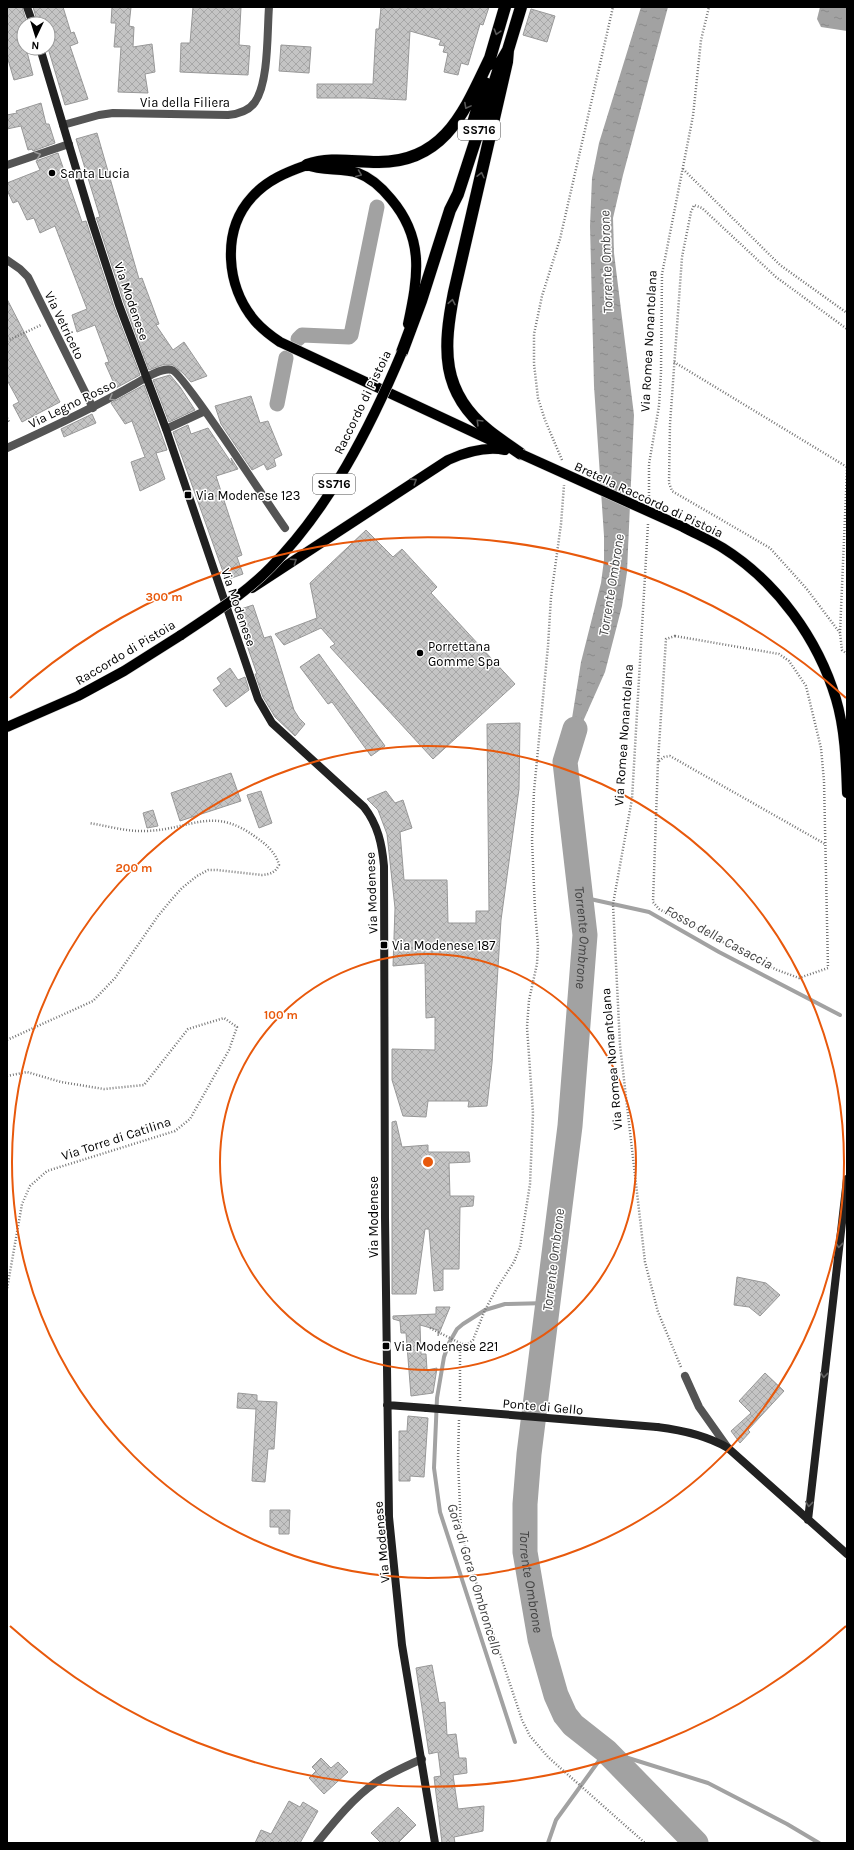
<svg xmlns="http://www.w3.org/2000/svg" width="854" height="1850" viewBox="0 0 854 1850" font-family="Karla,sans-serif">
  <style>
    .water { fill: url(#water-ripples) }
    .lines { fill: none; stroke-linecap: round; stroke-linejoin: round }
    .stream { stroke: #a2a2a2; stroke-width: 4 }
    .canal { stroke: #a2a2a2; stroke-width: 15 }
    .river { stroke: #a2a2a2; stroke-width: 25 }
    .building { fill: url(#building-cross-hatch); stroke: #989898 }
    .primary-casing { stroke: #dbdbdb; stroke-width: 11 }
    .highway-casing { stroke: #dbdbdb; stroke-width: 13 }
    .path { stroke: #767676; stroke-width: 2.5; stroke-dasharray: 1 2; stroke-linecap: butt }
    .street { stroke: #545454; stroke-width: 8 }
    .secondary { stroke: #212121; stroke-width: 8 }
    .primary { stroke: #000; stroke-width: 10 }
    .highway { stroke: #000; stroke-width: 12 }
    .primary-bridge-casing { stroke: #dbdbdb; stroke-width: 11; stroke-linecap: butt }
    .secondary-bridge { stroke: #212121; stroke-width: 8 }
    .primary-bridge { stroke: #000; stroke-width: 10 }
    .oneway { stroke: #595959 }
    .oneway2 { stroke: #989898 }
    .oneway3 { stroke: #646464 }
    .ring { fill: none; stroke: #e8590c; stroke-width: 2 }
    .poi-dot { fill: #000; stroke: #fff; stroke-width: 1.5 }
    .labels { text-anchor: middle; stroke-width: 3; stroke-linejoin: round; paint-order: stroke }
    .shield { fill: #fff; stroke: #4c4c4c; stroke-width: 1 }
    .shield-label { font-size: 12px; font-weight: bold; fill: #000 }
    .street-label { font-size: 13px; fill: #000; stroke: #fff }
    .poi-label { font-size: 13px; fill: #000; stroke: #fff; text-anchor: start }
    .water-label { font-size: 14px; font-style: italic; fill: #434343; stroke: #fff }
    .centre { fill: #e8590c; stroke: #fff; stroke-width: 2 }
    .ring-label { font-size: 12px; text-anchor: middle; font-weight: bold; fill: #e8590c; stroke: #fff; stroke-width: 3; stroke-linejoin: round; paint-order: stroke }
  </style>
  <defs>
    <pattern id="water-ripples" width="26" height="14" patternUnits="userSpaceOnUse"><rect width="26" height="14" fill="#a2a2a2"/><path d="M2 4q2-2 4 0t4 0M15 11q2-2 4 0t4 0" fill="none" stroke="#8a8a8a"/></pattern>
    <pattern id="building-cross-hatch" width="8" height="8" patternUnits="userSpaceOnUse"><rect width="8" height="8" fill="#c4c4c4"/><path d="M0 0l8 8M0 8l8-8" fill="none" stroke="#a7a7a7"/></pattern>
  </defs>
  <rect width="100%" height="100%" fill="#fff"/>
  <!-- water -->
  <path class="water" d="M641 7H668L623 175 613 218 614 253 634 415 627 572 622 606 605 672 565 762 581 662 601 583 604 560V536L594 386 590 226 592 178 599 143Z
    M820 7H847V31L821 27 817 19Z"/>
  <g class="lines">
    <!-- stream -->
    <path class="stream" d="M581 897 649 912 719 952 840 1015
      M515 1742 440 1512 434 1468 437 1398 444 1357 449 1343 457 1329 463 1324 485 1310 505 1304 548 1303
      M548 1843 556 1820 606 1751 708 1783 787 1824 819 1843"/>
    <!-- canal -->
    <path class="canal" d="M298 339 302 335 349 337 351 335 377 207
      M277 404 286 358"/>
    <!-- river -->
    <path class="river" id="s1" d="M575 729 565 762 585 935 570 1126 529 1454 525 1504V1552L540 1639 556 1695 565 1715 573 1725 606 1751 696 1843"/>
  </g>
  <!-- building -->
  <path class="building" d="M7 7H22L27 24H24V30L21 31 24 48H26L33 75 14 80 7 56Z
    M33 7H63L71 33 74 32 78 43 70 46 88 99 65 105 48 48V24H38Z
    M112 7H131L129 26 134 27 133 47 152 44 155 72 145 74 148 93 118 92 121 47H114L116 23H111Z
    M193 7H241L239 45 250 46 248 75 180 72 181 43H190Z
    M381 7H489L483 25 480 24 468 65 461 63 458 75 444 72 448 53 443 52 445 46 439 45 441 40 410 31 406 100 364 98H317V84H373L376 29H379Z
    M531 9 555 16 547 42 523 35Z
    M281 45 311 47 309 73 279 71Z
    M41 103 46 124H49L55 143 33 151 32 149 28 150 21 126 7 129V115L17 113 16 111Z
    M97 133 139 279 142 278 159 324 156 325 173 350 184 342 207 376 191 382 183 373 173 365H162L149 370 124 303 97 220 96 218 100 217 76 139Z
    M58 153 82 222 86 221 114 307 140 375 116 388 105 363 109 362 95 325 77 332 72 315 87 309 55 226 40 233 34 218 27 220 18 201 13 203 7 190V183L40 170 36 161Z
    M7 299 60 402 22 422 13 405 19 402 7 380Z
    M170 375 180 387 195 410 169 422 153 380Z
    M144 385 167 450 156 453 165 479 140 491 131 462 145 457 132 421 125 424 111 403Z
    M251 396 260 423 268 421 282 455 274 459 276 466 267 470 264 464 252 470 221 424 215 406Z
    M92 414 96 423 64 437 61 429Z
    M188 425 191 434 208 428 233 465 231 458 238 469 216 476 242 555 237 557 243 574 226 580 173 432Z
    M366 530 393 557 402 549 437 587 431 593 515 684 433 759 330 647 335 644 321 628 284 645 275 634 317 618 310 583Z
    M253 605 264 638 271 636 294 710 299 718 305 724 295 736 275 717 263 697 255 674H257L235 611Z
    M319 654 385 746 371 756 332 702 328 704 300 667Z
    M230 668 238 680 245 677 249 690 226 707 213 690 221 684 217 678Z
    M520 723 519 789 501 920 492 1063 487 1106 468 1107 469 1101H428L426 1117 403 1116 392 1080V1049L435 1050V1017L426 1018 425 963 393 966 395 908 387 834 378 810 367 799 386 791 395 803 403 800 412 828 400 832 404 880H447L448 923H476V911H489L487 724Z
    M231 773 241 801 180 821 171 793Z
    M261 791 272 823 259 828 247 795Z
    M153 810 158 826 147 828 143 813Z
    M396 1121 402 1147 428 1145V1152H469L470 1162 449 1163 450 1196H474L473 1206 460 1207 459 1269H443V1290L434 1291 429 1229H425L416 1294H392V1122Z
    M737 1277 766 1283 780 1295 760 1316 749 1307 734 1305Z
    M436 1307H450L438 1336V1330L420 1325 421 1354H426L427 1370 437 1368 433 1393 411 1396 406 1333H401L400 1321 393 1319V1316L436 1314Z
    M765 1373 784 1391 748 1430 750 1432 740 1443 731 1431 751 1413 739 1401Z
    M238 1393 257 1395V1401L277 1402 274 1449H268L265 1482 252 1481 256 1409 237 1408Z
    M408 1416 428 1418 424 1477 410 1476V1481H399V1431H407Z
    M270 1510H290L289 1534H279V1527H270Z
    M432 1665 439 1703 445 1702 447 1735 456 1734 459 1758H466L467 1773 453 1775 458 1809 484 1806 483 1831 454 1837 455 1843H442L434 1777 441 1776 438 1752 429 1754 416 1668Z
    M321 1758 331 1768 338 1762 348 1772 324 1794 309 1778 316 1771 312 1767Z
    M289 1801 300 1807 303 1802 318 1811 300 1843H255L261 1830 271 1834Z
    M398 1807 416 1825 398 1843H381L371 1833Z"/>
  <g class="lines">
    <defs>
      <path id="primary" d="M408 324C418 277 425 239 391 199 382 188 372 178 358 173 342 167 323 172 307 165 287 172 267 180 252 197 221 231 226 287 255 321 262 329 271 336 280 342L503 446
        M683 527C696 534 710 540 723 548 777 582 818 639 836 699 845 729 846 763 847 793
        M252 588 448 460C466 452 485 446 505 450
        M7 727 78 696 124 671 181 635"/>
      <path id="highway" d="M508 50 507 62 454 292C443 348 440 392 489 431 499 439 510 446 521 454
        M488 65 505 7
        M473 123 485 83
        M307 165C329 157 354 162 377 162 445 163 465 110 490 58
        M402 352 421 301 450 210 458 194 501 62 508 50 521 7"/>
    </defs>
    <!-- primary casing -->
    <use href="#primary" class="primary-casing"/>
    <!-- highway casing -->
    <use href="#highway" class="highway-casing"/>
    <!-- path -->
    <path class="path" d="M683 169 780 265 847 313
      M7 341 41 325
      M674 362 847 467
      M7 418 9 422H7
      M562 460 545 420 538 398 534 364V334L542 296 560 239 613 7
      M847 470 840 633 842 650 847 654
      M649 499V464L659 406 661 372 662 274 693 116 701 40 709 7
      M648 524 632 799 613 904 620 1045 645 1262 658 1312 681 1367
      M840 633 806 588 770 548 672 491 669 483 670 424 682 257 691 212 694 205 702 208 776 277 847 329
      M675 636 779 654 789 661 806 686 821 748 824 781 828 968 799 978 777 970 659 909 653 902 658 761 666 639Z
      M659 761 664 757 670 756 825 844
      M7 1040 93 1001 115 978 158 916 172 899 182 888 197 876 208 870H217L262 875C270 874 275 873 279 865 276 853 267 845 257 838 213 805 193 829 147 831 127 832 108 826 89 823
      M7 1076 27 1072 61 1082 104 1089 144 1085 188 1029 224 1018 237 1027 229 1050 190 1119 175 1131 47 1171 30 1186 22 1204 7 1289
      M430 1328 462 1344H468L473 1340 485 1310 497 1288 514 1262 520 1247 530 1184 533 1113 527 1027 529 1000 537 964 538 946 535 910 532 840 534 791 548 646 551 597 561 524 564 485
      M460 1401V1343
      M459 1420 458 1460 461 1531 469 1561 522 1720 530 1736 548 1757 645 1843"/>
    <!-- street -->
    <path class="street" d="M63 125 99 115 113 113 228 115C238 114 249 111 255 102 269 82 267 32 269 7
      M7 165 69 144
      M7 260 20 269 28 277 93 408
      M166 429 205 411
      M7 448C51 428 94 408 135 384 144 379 161 367 172 370 183 373 271 509 285 528
      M685 1376 699 1407 728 1448
      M317 1843C334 1822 353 1798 375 1783 390 1773 406 1766 422 1759"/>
    <!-- secondary -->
    <path class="secondary" d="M27 7 33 24
      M40 48 92 222 119 305 166 429 258 699 272 723 364 807C378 825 382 844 384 866L385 1218 389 1517 402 1645 435 1843
      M387 1405 427 1408
      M657 1427C682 1430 706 1435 728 1448L847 1554
      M808 1520 847 1179"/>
    <!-- primary -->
    <use href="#primary" class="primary"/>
    <!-- highway -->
    <use href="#highway" class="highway"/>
    <defs>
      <path id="primary-bridge" d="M521 454 683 527
        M181 635C212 614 245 594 271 567 330 507 370 428 402 352"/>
    </defs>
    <!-- primary-bridge casing -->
    <use href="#primary-bridge" class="primary-bridge-casing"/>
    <!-- secondary-bridge -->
    <path class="secondary-bridge" d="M427 1408 657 1427"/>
    <!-- primary-bridge -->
    <use href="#primary-bridge" class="primary-bridge"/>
  </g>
  <!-- one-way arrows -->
  <defs><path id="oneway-chevron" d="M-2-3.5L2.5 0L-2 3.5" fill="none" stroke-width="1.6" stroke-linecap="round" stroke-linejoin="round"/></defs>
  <g class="oneway">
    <use href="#oneway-chevron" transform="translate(497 32) rotate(107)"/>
    <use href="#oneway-chevron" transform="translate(467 106) rotate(118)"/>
    <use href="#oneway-chevron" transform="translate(359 174) rotate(22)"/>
    <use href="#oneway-chevron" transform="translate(481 175) rotate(-77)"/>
    <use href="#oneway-chevron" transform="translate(452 302) rotate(-79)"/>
    <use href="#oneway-chevron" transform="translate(479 422) rotate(-135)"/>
    <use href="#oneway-chevron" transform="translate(414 481) rotate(-33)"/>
    <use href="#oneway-chevron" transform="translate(294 561) rotate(-34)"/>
  </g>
  <g class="oneway2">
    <use href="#oneway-chevron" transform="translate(38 155) rotate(-19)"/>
    <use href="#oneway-chevron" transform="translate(112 398) rotate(150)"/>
  </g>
  <g class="oneway3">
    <use href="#oneway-chevron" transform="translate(839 1245) rotate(96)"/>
    <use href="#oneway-chevron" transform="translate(824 1375) rotate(96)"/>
    <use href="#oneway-chevron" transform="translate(809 1504) rotate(96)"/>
  </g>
  <!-- distance rings -->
  <g class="ring">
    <circle cx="428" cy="1162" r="208"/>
    <circle cx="428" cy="1162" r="416"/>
    <path d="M846 1626A624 624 0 0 1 10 1626M10 698A624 624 0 0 1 846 698"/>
  </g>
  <!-- markers -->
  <g class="poi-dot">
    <circle cx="52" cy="173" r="4"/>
    <rect x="184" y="491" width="8" height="8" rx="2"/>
    <circle cx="420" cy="653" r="4"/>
    <rect x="380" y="941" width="8" height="8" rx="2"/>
    <rect x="382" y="1342" width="8" height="8" rx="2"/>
  </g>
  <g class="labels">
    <!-- shield labels -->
    <g class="shield">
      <rect x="458" y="120" width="42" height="20" rx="3"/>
      <rect x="313" y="474" width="42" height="20" rx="3"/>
    </g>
    <g class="shield-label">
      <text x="479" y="134">SS716</text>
      <text x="334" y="488">SS716</text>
    </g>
    <!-- street labels -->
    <g class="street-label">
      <text x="185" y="107">Via della Filiera</text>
      <text transform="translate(132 301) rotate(71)" y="5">Via Modenese</text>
      <text transform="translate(65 325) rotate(64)" y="5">Via Vetriceto</text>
      <text transform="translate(648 341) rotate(-87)" y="5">Via Romea Nonantolana</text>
      <text transform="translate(362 402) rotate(-64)" y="5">Raccordo di Pistoia</text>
      <text transform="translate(72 403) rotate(-26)" y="5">Via Legno Rosso</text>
      <text transform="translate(649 499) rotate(25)" y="5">Bretella Raccordo di Pistoia</text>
      <text transform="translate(239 607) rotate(71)" y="5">Via Modenese</text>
      <text transform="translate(125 652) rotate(-31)" y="5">Raccordo di Pistoia</text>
      <text transform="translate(623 735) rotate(-86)" y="5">Via Romea Nonantolana</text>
      <text transform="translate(371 893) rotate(-92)" y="5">Via Modenese</text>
      <text transform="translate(611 1059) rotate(-95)" y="5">Via Romea Nonantolana</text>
      <text transform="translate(116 1138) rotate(-18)" y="5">Via Torre di Catilina</text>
      <text transform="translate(373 1217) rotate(-90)" y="5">Via Modenese</text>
      <text transform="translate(543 1406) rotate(5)" y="5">Ponte di Gello</text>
      <text transform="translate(381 1542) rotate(-95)" y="5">Via Modenese</text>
    </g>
    <!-- poi labels -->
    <g class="poi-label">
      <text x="60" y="178">Santa Lucia</text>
      <text x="196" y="500">Via Modenese 123</text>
      <text x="428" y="651">Porrettana<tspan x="428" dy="15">Gomme Spa</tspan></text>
      <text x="392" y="950">Via Modenese 187</text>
      <text x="394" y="1351">Via Modenese 221</text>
    </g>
    <!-- water labels -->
    <g class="water-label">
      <text transform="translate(606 262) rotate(-92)" y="5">Torrente Ombrone</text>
      <text transform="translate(611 585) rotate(-81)" y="5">Torrente Ombrone</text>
      <text dy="5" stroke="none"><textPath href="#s1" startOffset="211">Torrente Ombrone</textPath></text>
      <text transform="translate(719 937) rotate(28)" y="5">Fosso della Casaccia</text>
      <text transform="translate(553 1260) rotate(-83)" y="5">Torrente Ombrone</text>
      <text transform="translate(475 1579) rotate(73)" y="5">Gora di Gora o Ombroncello</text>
      <text dy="5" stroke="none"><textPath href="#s1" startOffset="859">Torrente Ombrone</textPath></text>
    </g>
  </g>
  <circle cx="428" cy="1162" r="6" class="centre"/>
  <g class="ring-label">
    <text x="164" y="601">300 m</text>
    <text x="134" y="872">200 m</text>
    <text x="281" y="1019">100 m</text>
  </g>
  <!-- border -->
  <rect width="854" height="1850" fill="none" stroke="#000000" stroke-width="16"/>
  <!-- north arrow -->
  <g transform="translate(36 36) rotate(184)"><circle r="19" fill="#ffffff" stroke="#999999"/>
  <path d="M0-3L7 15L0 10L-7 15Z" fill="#000000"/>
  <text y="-6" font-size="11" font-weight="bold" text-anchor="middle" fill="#000000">N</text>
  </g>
</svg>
